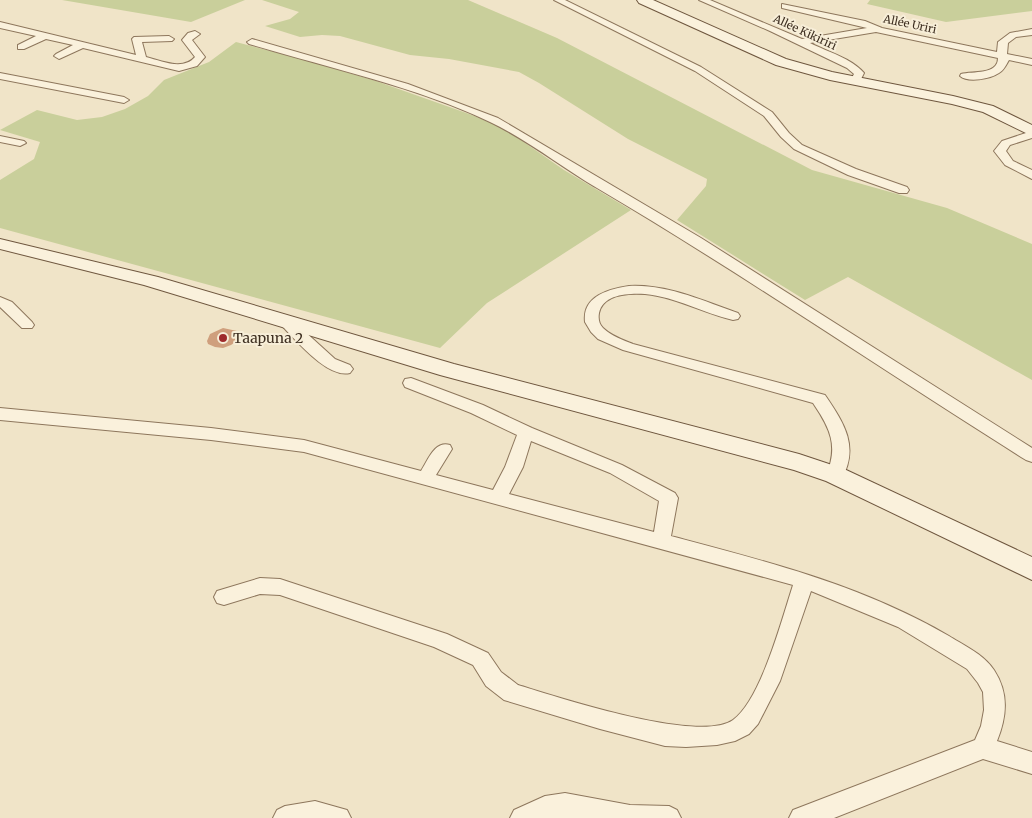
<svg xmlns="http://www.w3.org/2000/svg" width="1032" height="818" viewBox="0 0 1032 818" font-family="Merriweather,serif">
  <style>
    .green { fill: #c9cf9b }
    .building { fill: #cf9f7d }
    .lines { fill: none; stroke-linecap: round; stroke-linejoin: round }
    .street-casing { stroke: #8d765c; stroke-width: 2 }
    .secondary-casing { stroke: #6f573f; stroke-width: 2 }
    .street { fill: #faf1dc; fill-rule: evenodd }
    .secondary { fill: #faf1dc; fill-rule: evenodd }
    .poi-dot { fill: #9e2a2b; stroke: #f7eed8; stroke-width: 2 }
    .labels { text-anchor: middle; stroke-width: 4; stroke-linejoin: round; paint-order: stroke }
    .far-street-label { font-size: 11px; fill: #3d2e20; stroke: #f7eed8 }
    .poi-label { font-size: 14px; fill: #3d2e20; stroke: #f7eed8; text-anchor: start }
  </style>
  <rect width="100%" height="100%" fill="#f0e4c8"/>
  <!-- green -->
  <path class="green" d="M62 0H245L191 22Z
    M262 0H468L557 38 812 170 947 208 1032 244V380L848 277 805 300 677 220 706 186 707 179 628 139 539 83 519 72 449 59 410 55 340 36 322 35 300 37 265 26 290 19 299 12Z
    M870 0H1032V11L946 22 867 4Z
    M236 42 309 61 376 81 472 115 505 129 564 170 631 210 487 303 440 348 0 228V180L34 159 40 142 0 130 37 110 77 120 102 117 125 109 148 96 164 80 209 62Z"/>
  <!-- building -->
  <path class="building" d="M223 328 237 331 239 335 238 340 231 345 223 348 215 347 208 344 207 341 210 334Z"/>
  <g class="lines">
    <defs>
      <path id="street" d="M554 0H565L701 67 772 112 789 133 802 145 856 169 907 187 909 190 907 193H899L848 175 794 149 781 137 764 116 695 71Z
        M699 0H710L802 39 867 28 782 8V4L865 21 882 28 997 52 998 42 1010 33 1032 29V35L1016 37 1008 43 1007 54 1032 59V65L1009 60C1006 65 1004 70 999 73 990 79 968 83 960 76L961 74C973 71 998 75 998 58L876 32 810 43C828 52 851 58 864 73L859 83 855 84 850 81 854 74 847 68 770 31Z
        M0 22 136 55 132 39 134 37 169 36 174 39 172 41 142 42 146 57C162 61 183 71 195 57L182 40 188 33 195 31 200 34 192 40 205 57 197 66 179 71 83 48 59 59 54 56 56 54 73 45 46 39 24 49H18V45L36 36 0 28Z
        M252 39 408 84 498 118 701 238 1032 448V462L1026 460C882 370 743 274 597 188 561 167 528 140 490 122 414 86 329 68 249 44L247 42Z
        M0 73 124 97 129 100 124 103 0 79Z
        M1032 131V138L1010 145 1006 151 1013 161 1032 170V179L1005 165 994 151 1002 141Z
        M0 136 24 141 26 143 20 146 0 142Z
        M629 286C667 284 703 301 738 313L740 316 738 319 733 320C703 313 676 297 645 294 629 293 603 294 599 313 598 319 599 324 603 328 611 336 623 340 633 344L825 395C844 423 860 447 841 480L835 481 829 480 826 475C839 446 830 428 813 403L623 350 598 339 591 332 585 322C582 296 609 289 629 286Z
        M0 297 12 302 32 322 34 325 32 328H22L0 307Z
        M286 318 291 319 335 359 350 365 353 369 350 373C328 379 296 340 281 325L279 322 281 319Z
        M411 378 483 405 532 428 622 465 675 493 678 498 671 536C769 562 861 585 949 636 965 646 983 654 994 670 1009 693 1007 716 997 741L1032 752V774L983 759 834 818H789L793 810 975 740 981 726 984 710 983 692 978 683 967 669 898 627 811 591 780 681 758 724 749 734 735 741 717 745 686 747 665 746 600 729 504 700 486 686 473 665 434 647 280 595 260 594 224 605 217 603 214 597 217 591 260 578 280 579 447 634 488 653 501 672 518 685C558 697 699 744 733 720 761 700 782 619 793 585L304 452 211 440 0 420V408L211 428 304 440 421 471C428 460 435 440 450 445L452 449 436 475 493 490 505 467 517 435 471 413 405 387 403 383 405 379ZM531 441 610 473 659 501 654 532 509 494 523 467Z
        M565 793 630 805 669 806 677 810 681 818H510L514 810 545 796Z
        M315 801 347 810 351 818H273L277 810 285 806Z"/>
      <path id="secondary" d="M637 0H653L786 59 832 72 953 96 993 106 1032 125V136L983 112 952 104 830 80 776 65 639 3Z
        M0 239 158 277 454 364 799 454 844 469 1032 557V580L826 481 794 470 440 375 144 285 0 249Z"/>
    </defs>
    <!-- street casing -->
    <use href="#street" class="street-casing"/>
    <!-- secondary casing -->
    <use href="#secondary" class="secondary-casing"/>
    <!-- street -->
    <use href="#street" class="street"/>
    <!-- secondary -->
    <use href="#secondary" class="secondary"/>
  </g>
  <!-- markers -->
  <circle class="poi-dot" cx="223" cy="338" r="5"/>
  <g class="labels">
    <!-- far-street labels -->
    <g class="far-street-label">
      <text transform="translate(910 24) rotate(12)" y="4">Allée Uriri</text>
      <text transform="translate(805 32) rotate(25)" y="4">Allée Kikiriri</text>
    </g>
    <!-- poi labels -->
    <g class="poi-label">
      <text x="233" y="343">Taapuna 2</text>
    </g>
  </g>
</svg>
